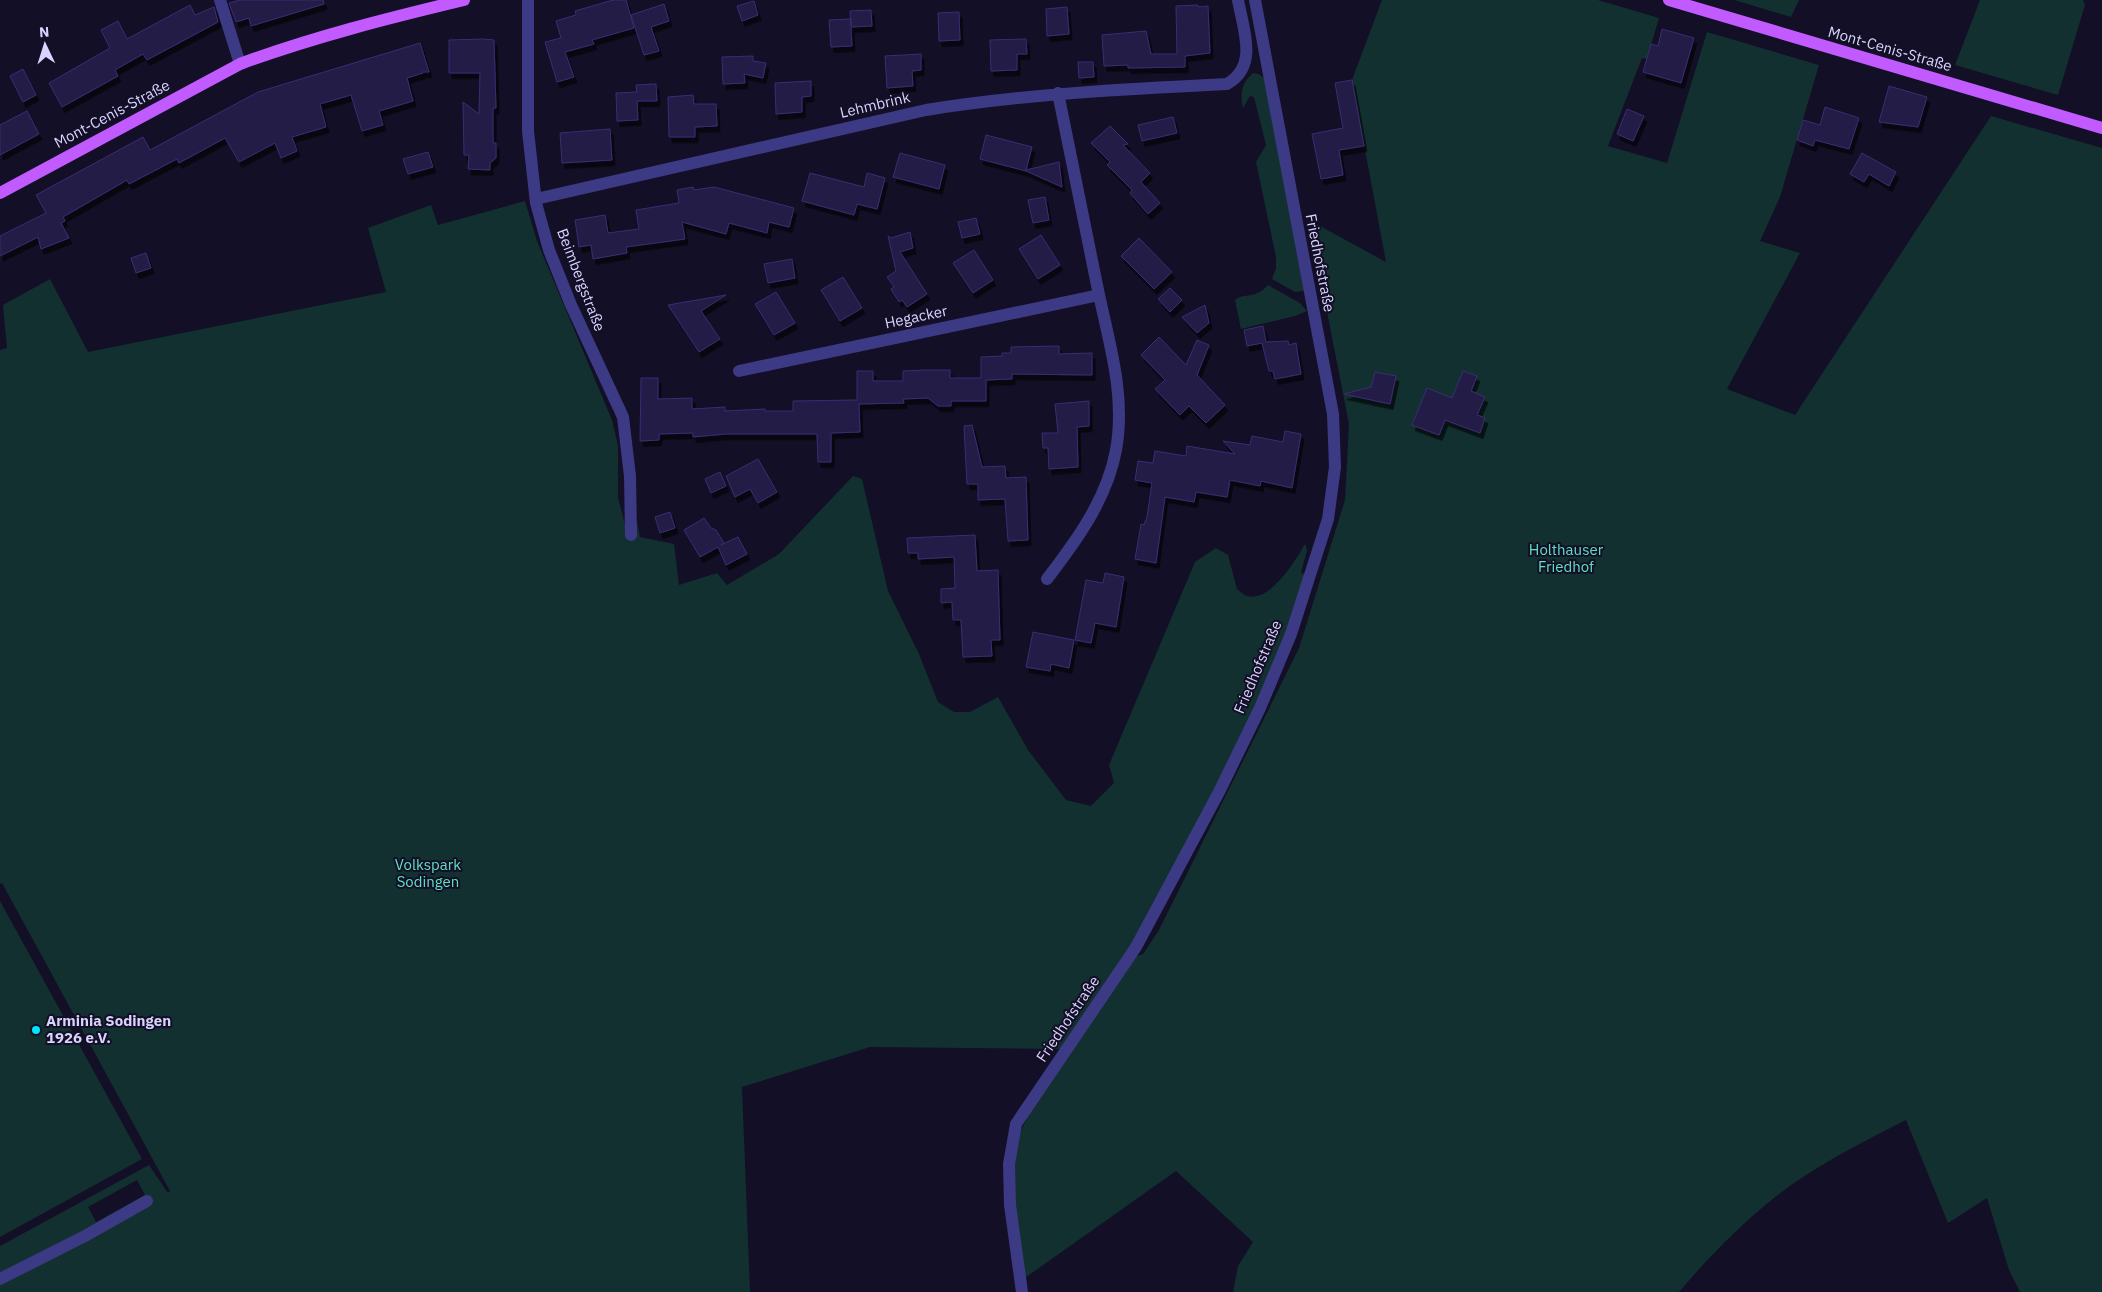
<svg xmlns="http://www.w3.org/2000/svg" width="2102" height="1292" viewBox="0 0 2102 1292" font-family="'IBM Plex Sans',sans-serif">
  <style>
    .green { fill: #12302f; fill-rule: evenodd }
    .building { fill: #241b47; stroke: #3b2d73; filter: url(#shadow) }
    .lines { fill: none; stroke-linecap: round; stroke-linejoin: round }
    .minor { stroke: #3d3a85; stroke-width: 12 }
    .major { stroke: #c25bff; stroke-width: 12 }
    .poi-dot { fill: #00e5ff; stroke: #130f26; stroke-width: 2 }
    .labels { text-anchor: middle; stroke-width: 4; stroke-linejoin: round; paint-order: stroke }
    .street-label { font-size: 15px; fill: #d9d4ff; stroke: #130f26 }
    .park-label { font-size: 15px; fill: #5fe0c0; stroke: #130f26 }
    .poi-label { font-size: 15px; font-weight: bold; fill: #d9d4ff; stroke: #130f26; text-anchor: start }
  </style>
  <defs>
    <filter id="shadow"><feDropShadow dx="3" dy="5.5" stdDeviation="0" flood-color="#0009"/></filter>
  </defs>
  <rect width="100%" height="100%" fill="#130f26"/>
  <!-- green -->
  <path class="green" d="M1382 0H1598L1659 18 1647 59 1642 58 1608 146 1667 163 1707 32 1819 65 1780 197 1760 241 1800 253 1727 389 1795 415 1991 116 2102 148V1292H2020L2009 1270 1987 1198 1948 1223 1906 1120C1861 1143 1814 1166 1774 1198 1739 1226 1708 1258 1679 1292H1233L1238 1266 1253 1242 1176 1171 1022 1280C1018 1236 1009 1190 1016 1146 1019 1131 1028 1117 1035 1103L1131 958 1143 954 1159 930 1299 648 1345 500 1349 424 1309 220 1386 262 1352 80Z
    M1734 0H1799L1791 17Z
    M1980 0H2083L2085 5 2058 95 1955 65Z
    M1253 73 1259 74 1264 78 1304 291 1295 292 1272 279 1276 268V257L1256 162 1266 145 1254 97 1250 96 1243 108C1240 94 1241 83 1253 73Z
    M525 201 537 241 612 420 618 446V498L625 524 637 522 640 537 674 544 679 585 717 573 727 585 779 554 853 476 862 479 888 591 919 654 938 702 954 712H970L998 697 1028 750 1066 800 1091 806 1114 783 1109 765 1195 562 1216 548 1228 555 1237 589C1240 591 1243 595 1247 596 1270 603 1295 561 1305 544L1307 550 1301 573 1305 574 1287 633 1239 742 1140 934 1064 1049 870 1047 742 1087 750 1292H0V1246L149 1165 168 1193 170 1191 2 883 0 884V350L7 348 3 305 50 279 88 352 386 292 368 228 431 205 438 225ZM137 1180 145 1195 96 1222 88 1207Z
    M1268 285 1300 303 1307 311 1295 316 1241 329 1235 300C1244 292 1255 300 1268 285Z
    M0 901 142 1159 0 1237Z"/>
  <!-- building -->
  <path class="building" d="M240 0H323L324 4 251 26 249 18 236 22 229 3Z
    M613 0H626L634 28 592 40 594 44 565 52 574 77 557 82 545 42 561 38 556 21 576 15 575 11Z
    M754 1 758 15 742 21 737 6Z
    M664 4 669 21 651 27 659 51 644 55 631 15Z
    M190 5 195 15 214 7 218 22 147 60 143 54 115 70 118 76 62 107 49 83 110 48 101 30 118 21 127 39Z
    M1198 5V7L1208 6 1210 53 1185 56V67L1128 68V65L1104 66 1102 35 1146 31 1151 54H1177L1176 6Z
    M1067 7 1069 34 1047 36 1046 9Z
    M871 10 872 26 851 27 852 46 831 47 829 20 851 19V26L850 11Z
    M959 12 960 40 939 41 938 13Z
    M1662 29 1694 38 1681 83 1643 72 1651 44 1658 46Z
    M483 39 494 40 496 108H493V143H496V158L490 163V170L468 169 469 155H464L463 102 479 114 480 73H449V40Z
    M1026 39 1027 54H1017V70L991 71 990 40Z
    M420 43 429 72H422L423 73 407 78 413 101 379 111 383 125 362 131 351 95 320 104 326 127 292 137 297 151 281 158 275 143 239 162 225 138 179 163 177 159 129 184 127 180 63 217 65 221 61 223 69 238 41 249 38 237 0 256V236L46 213 36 195 143 137 150 150 258 92Z
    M921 54V70L912 71 913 86 887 88 885 56Z
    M753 56V61L766 63 763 78 744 74 745 83 723 84 722 57Z
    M1078 62H1093L1094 77 1079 78Z
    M23 69 36 95 23 102 10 76Z
    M1352 80 1364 146 1339 150 1343 175 1321 179 1312 134 1343 128 1335 83Z
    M811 81V96L802 97V112L776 114 775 83Z
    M656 84 657 101H637L638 120 617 121 616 93 637 92 636 85Z
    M1889 86 1927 97 1918 127 1879 122Z
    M693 95 694 104H716L717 126 695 127V137H669L668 97Z
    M1825 107 1859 118 1849 149 1815 140 1813 146 1797 140 1803 120 1820 125Z
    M1627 109 1644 116 1633 141 1617 134Z
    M27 111 39 134 0 155V125Z
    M1173 117 1177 133 1142 141 1138 125Z
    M1110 126 1128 144 1123 145 1150 173 1141 182 1160 203 1148 214 1130 193 1132 190 1107 165 1110 162 1091 143Z
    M610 129 612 160 562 163 560 133Z
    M986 135 1032 147 1026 170 1059 162 1062 187 1026 171 980 159Z
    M428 152 433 167 408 174 403 159Z
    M900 153 945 165 939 189 893 177Z
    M1862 153 1896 172 1889 186 1869 174 1864 182 1850 174Z
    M810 173 864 187 867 173 885 178 877 209 857 204 854 215 802 201Z
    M693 187 694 190 714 187 794 208 789 227 769 222 767 233 729 223 726 234 682 222 685 239 626 247 627 253 593 259 591 245 579 247 575 220 605 215 608 233 639 229 636 210 679 203 677 190Z
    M1045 197 1049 220 1033 223 1028 200Z
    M976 218 980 234 962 238 958 222Z
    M910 232 913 248 900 252 927 294 907 307 902 300 899 302 891 289 894 287 887 277 896 271 888 236 891 238Z
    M1041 235 1060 265 1038 279 1019 249Z
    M1139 238 1172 272 1154 289 1121 256Z
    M974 250 993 280 973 293 953 263Z
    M146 253 151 268 136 273 131 258Z
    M792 259 795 278 768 283 764 264Z
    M843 277 862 308 840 321 821 290Z
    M1170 288 1182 300 1170 312 1158 299Z
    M776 292 795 323 774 335 755 304Z
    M726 295 701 311 720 339 699 352 668 305Z
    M1205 305 1209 323 1197 333 1182 317Z
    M1263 326 1266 342 1288 341 1289 345 1296 343 1301 374 1275 379 1273 371H1269L1262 343 1247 346 1244 330Z
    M1159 337 1186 365 1197 340 1209 345 1197 375 1225 405 1206 423 1189 406 1180 415 1155 389 1165 380 1141 355Z
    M1059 346V354L1092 353V375L1012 374V379L986 380V401H951V406H938L928 398 903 399 904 403 859 404 860 432 831 433V462H818L817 434H726L693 437V433L659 434V440L640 441 641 378H658V399L692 398V409L725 407V411L765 409V411H793V401L857 400V371H873V381H903V371L926 370H950V378H981V357L1002 356V353H1011V347Z
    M1463 371 1477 376 1471 391 1485 397 1477 415 1485 418 1480 433 1445 420 1439 435 1412 425 1427 388 1452 398Z
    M1375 372 1396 376 1390 404 1344 394 1371 387Z
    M1089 401V426L1077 427 1078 467 1049 469 1048 448H1043L1042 433H1058L1055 404Z
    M972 425 982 467 1005 466 1006 478 1026 477 1028 540 1008 541 1005 499 978 500V484H967L964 426Z
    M1285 431 1301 434 1292 488 1261 481 1260 486 1230 480 1227 497 1196 492 1194 502 1165 497 1156 563 1135 559 1141 524 1144 525 1147 517 1152 483 1135 480 1138 461 1153 463 1155 451 1186 456 1187 446 1235 454 1223 441 1250 445 1252 436 1283 442Z
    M758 459 777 492 758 503 750 489 735 497 726 476Z
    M720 472 726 486 711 493 705 479Z
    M670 512 675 528 660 533 655 517Z
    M704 518 711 528 716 530 724 543 721 545 738 537 747 554 726 565 718 547 700 557 684 530Z
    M975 535 977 571 998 570 1000 640H991L992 656 963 657 961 620H953L952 602 941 603V589L955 588 954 557 918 559V553H908L907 538Z
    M1105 573 1124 577 1116 627 1095 623 1091 643 1075 640 1086 580 1103 583Z
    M1033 632 1074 640 1069 668 1051 664 1050 671 1026 667Z"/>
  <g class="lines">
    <!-- minor -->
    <path class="minor" d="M220 0 240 64
      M528 0V131L536 203 549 250 571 305 623 417 630 476 631 535
      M536 199 926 110C1026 94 1126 89 1227 84 1259 66 1243 29 1238 0
      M739 371 1099 295
      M1047 579C1077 540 1107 499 1116 450 1126 395 1109 343 1098 290 1085 224 1071 159 1058 93
      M0 1279 85 1236 147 1201
      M1022 1292 1010 1205 1009 1164 1016 1124 1136 947 1219 792 1260 708 1291 634 1328 519 1335 467 1333 414 1255 0"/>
    <!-- major -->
    <path class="major" d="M1669 0 2102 128
      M0 193 240 64C313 37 389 18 464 0"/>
  </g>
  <!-- markers -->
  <circle class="poi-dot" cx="36" cy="1030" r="5"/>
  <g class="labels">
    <!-- street labels -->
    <g class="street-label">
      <text transform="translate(1890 49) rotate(16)" y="5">Mont-Cenis-Straße</text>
      <text transform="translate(875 105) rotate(-13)" y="5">Lehmbrink</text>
      <text transform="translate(112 114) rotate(-28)" y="5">Mont-Cenis-Straße</text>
      <text transform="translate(1320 263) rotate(79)" y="5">Friedhofstraße</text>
      <text transform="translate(581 280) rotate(69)" y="5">Beimbergstraße</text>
      <text transform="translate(916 317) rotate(-12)" y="5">Hegacker</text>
      <text transform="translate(1258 667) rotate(-67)" y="5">Friedhofstraße</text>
      <text transform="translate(1068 1019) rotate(-56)" y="5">Friedhofstraße</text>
    </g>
    <!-- park labels -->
    <g class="park-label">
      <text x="1566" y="555">Holthauser<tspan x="1566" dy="17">Friedhof</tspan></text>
      <text x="428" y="870">Volkspark<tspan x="428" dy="17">Sodingen</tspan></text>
    </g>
    <!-- poi labels -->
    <g class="poi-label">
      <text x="46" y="1026">Arminia Sodingen<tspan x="46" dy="17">1926 e.V.</tspan></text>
    </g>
  </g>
  <!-- north arrow -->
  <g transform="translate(45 45) rotate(356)" stroke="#130f26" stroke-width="4" paint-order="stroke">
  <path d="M0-4L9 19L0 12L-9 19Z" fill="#d9d4ff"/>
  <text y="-8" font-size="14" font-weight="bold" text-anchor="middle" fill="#d9d4ff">N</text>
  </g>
</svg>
